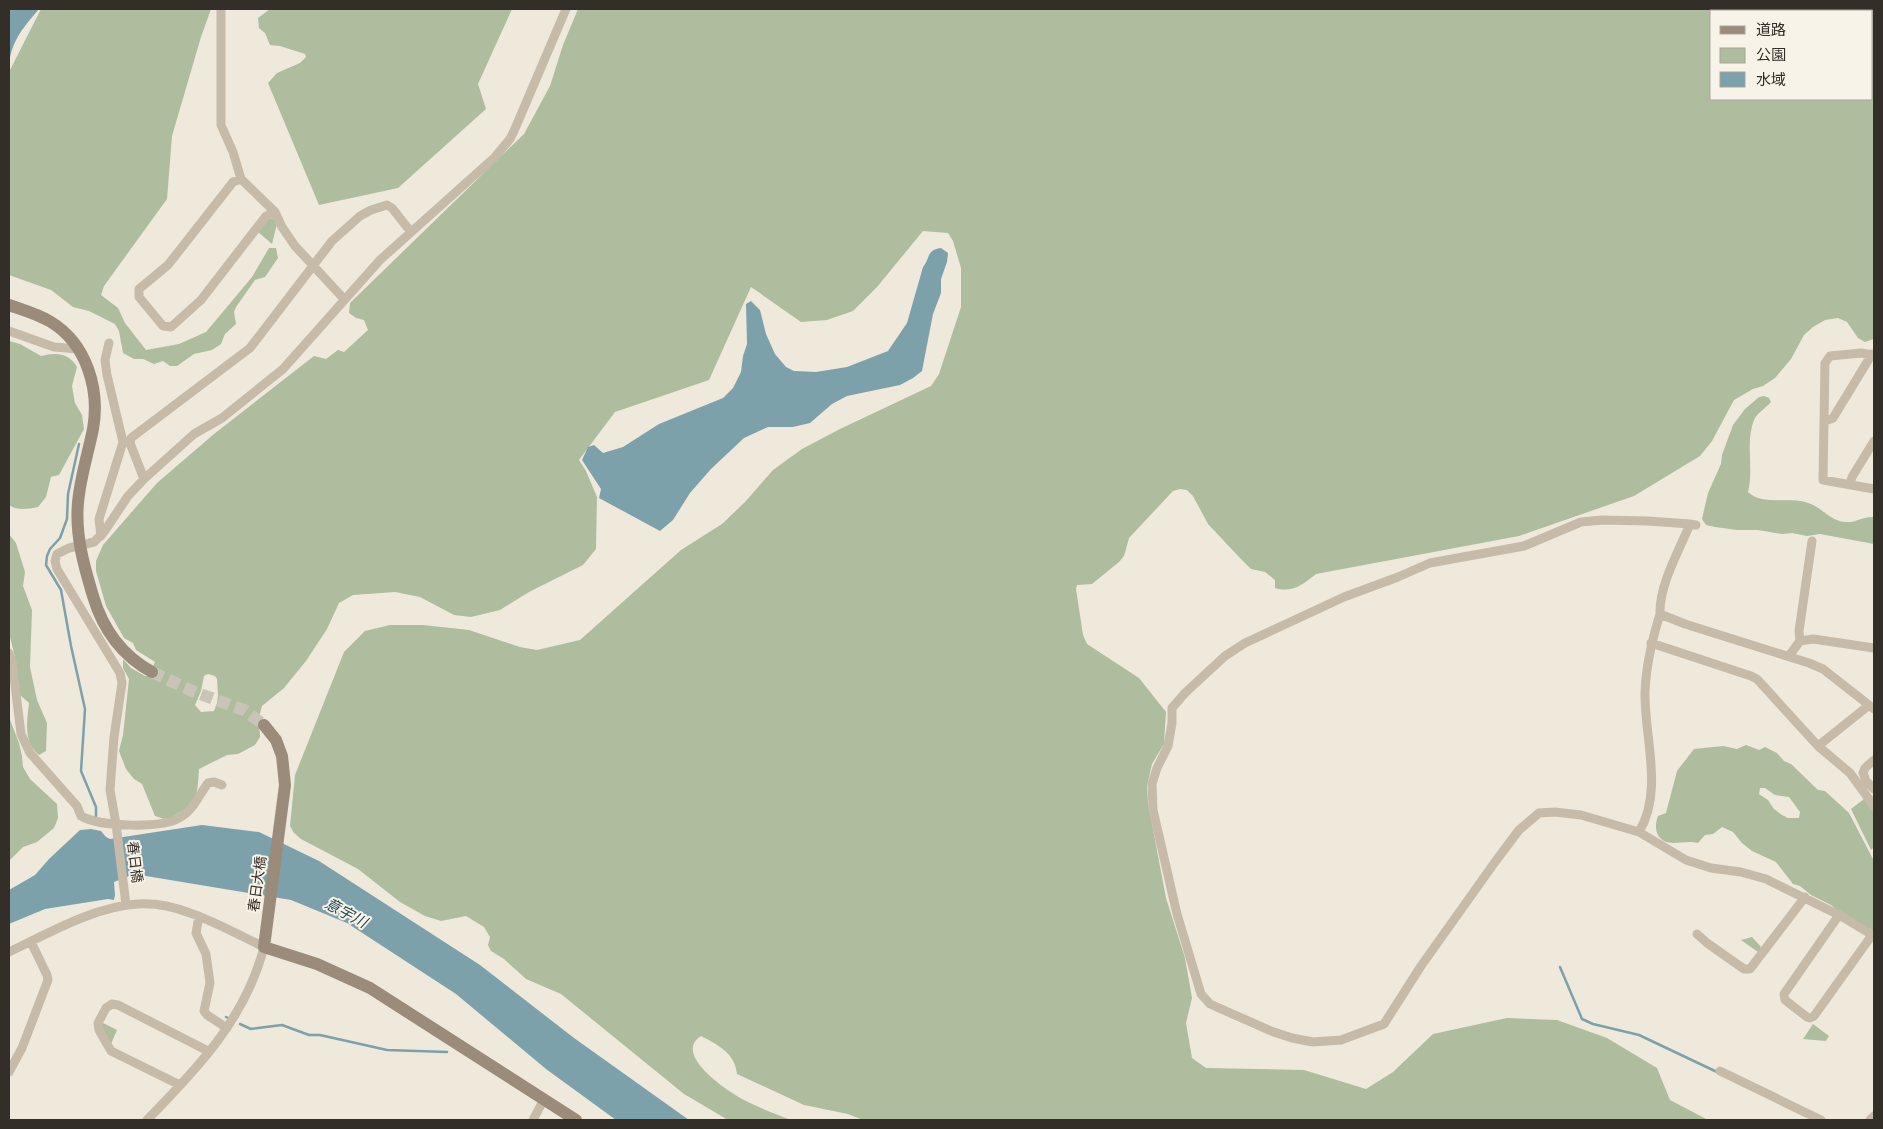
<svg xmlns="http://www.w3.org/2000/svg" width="1883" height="1129" viewBox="0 0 1883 1129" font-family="'Asap Condensed','Noto Sans JP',sans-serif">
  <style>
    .green { fill: #adbd9d; fill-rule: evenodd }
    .water { fill: #7da1aa }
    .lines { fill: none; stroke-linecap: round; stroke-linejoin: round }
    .stream { stroke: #7da1aa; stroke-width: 2.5 }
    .secondary-tunnel { stroke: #cac4b8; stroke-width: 12; stroke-dasharray: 12 6; stroke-linecap: butt }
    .street { stroke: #c6bba9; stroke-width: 9 }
    .secondary { stroke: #9a8b7a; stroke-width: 12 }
    .labels { text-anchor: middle; stroke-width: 4; stroke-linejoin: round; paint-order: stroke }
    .street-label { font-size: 14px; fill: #342e28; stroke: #f8f3e8 }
    .water-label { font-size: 15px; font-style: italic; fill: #214652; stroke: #f8f3e8 }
  </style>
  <rect width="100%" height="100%" fill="#efe9dc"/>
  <!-- green -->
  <path class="green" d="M41 9H211L201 37 172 136 167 199 104 286 101 295 118 308 125 323 146 350 179 344 206 332 252 277 269 248H276L278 258 265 277 255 280 236 307 234 312 236 324 225 334 221 344 212 350 194 354 177 366H170L163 361 154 364 143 359H134L123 353 119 331 115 324 89 311 73 307 51 290 9 275V72Z
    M270 9H512L478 84 486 109 398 188 319 205 268 83 277 73 300 63 306 57 305 54 280 46 270 45 265 33 259 28 258 18Z
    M578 9H1874V339L1865 342 1858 338 1847 322 1838 318 1825 320 1813 327 1804 335 1791 359 1775 378 1763 386 1753 389 1734 400 1712 441 1700 456 1634 496 1519 536 1316 574C1302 585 1293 593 1275 588V580L1265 572 1251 569 1239 557 1208 524 1193 496 1187 490 1180 489 1173 491 1129 538 1124 556 1119 562 1092 584 1077 585 1076 589 1083 635 1087 644 1139 678 1166 712 1164 744 1152 764 1147 786 1148 803 1166 898 1185 958 1192 998 1186 1023 1192 1058 1206 1068 1304 1070 1366 1089 1393 1072 1433 1034 1507 1018 1557 1020 1607 1038 1657 1068 1670 1100 1708 1120H863L848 1114 804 1105 737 1074C735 1053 718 1045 701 1036 671 1055 731 1094 748 1102 762 1109 776 1114 791 1120H728L684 1094 561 994 526 979 504 959 491 951 488 945 490 937 484 927 466 916 441 921 425 916 400 902 358 869 301 839 294 833 290 826 295 775 344 652 365 631 390 625H423L469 630 520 647 537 650 580 640 681 550 722 524 745 502 773 470 802 449 840 429 931 386 939 374 961 307V268L953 241 948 233 923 231 877 287 853 311 827 320 801 322 751 287 709 380 615 412 579 460 586 471 597 497 596 549 583 565 529 592 500 610 471 617 454 615 420 597 395 592 353 595 339 603 327 629 306 661 284 688 262 706 259 717 260 737 255 745 238 754 227 755 199 769C197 801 197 803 167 820L155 816 142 784 134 779 126 769 119 751 123 735 129 679 123 668V659L131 668 145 676H148L155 662 136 650 133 643 124 638 106 606 96 571V561L103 545 157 483 214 434 314 356 326 359 338 350 344 352 368 330 364 320 356 318 349 313 350 303 524 134 550 86 563 45ZM1712 11H1872V99H1712ZM208 674 215 676 217 679 218 695 217 703 214 711 201 712 195 705 201 691 204 676Z
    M274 218 277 224 272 244 258 232 269 219Z
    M9 341 20 344 41 356C56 352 69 353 77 367L72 386 75 403 82 415 84 429 59 475 51 477 46 497 38 507C28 509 18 511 9 505Z
    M1764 396 1769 398 1771 402C1766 408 1757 413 1754 420 1745 443 1754 468 1748 492 1764 507 1792 495 1811 504 1823 509 1831 521 1845 522 1856 523 1863 516 1874 517V544L1820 534 1807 536 1792 533 1782 534 1758 530H1737L1715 527 1706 525 1702 519 1708 493 1721 464 1722 455 1733 425 1745 409 1759 397Z
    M9 534 16 543 21 559 25 572 23 586 32 610 30 667 37 700 47 723 46 751 39 755C23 742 27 721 29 703L20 695 15 657 9 633Z
    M9 717 19 743 22 756 23 767 30 779 57 804 58 818 54 828 37 842 23 847 9 861Z
    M1746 745 1759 750 1765 747 1777 753 1784 761 1791 764 1818 790 1825 791 1849 813 1874 861V934L1843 915 1831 905 1811 895 1800 886 1793 884 1776 862 1752 851 1742 843 1733 832 1722 827 1713 834 1705 835 1698 843C1689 841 1681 843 1673 843 1657 843 1653 829 1658 816L1666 813 1677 771 1694 749 1723 746 1737 749ZM1760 788H1765L1775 795 1789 797 1800 812 1799 818H1788L1782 815 1774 809 1768 800 1759 794Z
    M1864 799 1874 812V847L1871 850 1851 809Z
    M1752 937 1761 947 1758 952 1741 940Z
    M101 1022 117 1030 111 1044 101 1027Z
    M1813 1024 1829 1036 1826 1041 1803 1039Z"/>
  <!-- water -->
  <path class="water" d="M9 9H39C24 27 13 38 9 63Z
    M941 248 948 253 947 262 941 279V293L933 314 922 371 913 378 900 385 847 396 832 404 810 423 793 427H768L744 438 711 469 690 493 673 520 660 531 599 498 601 489 582 460 588 447 594 445 603 453 623 447 659 424 723 398 733 388 741 372 743 356 747 344 746 304 751 301 760 310 766 334 775 354 786 367 794 371 816 372 847 367 888 351 907 323 923 267C931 257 926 250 941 248Z
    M202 825 259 832 319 861 480 965 574 1038 689 1120H616L546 1069 456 994 347 923 291 900 134 874 114 882 115 895 114 900 108 899 45 909 9 924V890L35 875 49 859 80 830 91 829 101 831 106 837 110 839Z"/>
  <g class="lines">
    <!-- stream -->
    <path class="stream" d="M79 444 68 494 67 519 60 538 50 549 47 556 46 565 61 590 71 646 85 709 81 771 96 807V817
      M1560 967 1582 1019 1593 1024 1639 1035 1717 1072
      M226 1017 228 1018
      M240 1024 251 1029 282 1025 309 1035H320L387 1050 447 1052"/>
    <!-- secondary-tunnel -->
    <path class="secondary-tunnel" d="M152 672 192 691 244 710 264 725"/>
    <!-- street -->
    <path class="street" d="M221 9V125L233 152 241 179 275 212 282 227 295 246 344 299
      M241 179 233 182 168 265 139 289V297L163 326 171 327 201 300 266 216 275 212
      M9 331 54 347 78 349
      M1874 355 1861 353 1830 356 1825 363 1823 480 1874 489
      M1825 421 1833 418 1872 354
      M144 479 130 443 131 438 250 348 332 241 360 216 371 210 387 205 392 208 411 232
      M1850 485 1852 477 1874 441
      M1690 524 1648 521 1602 520 1581 522 1524 546 1430 563 1398 577 1344 597 1245 643 1225 656 1185 693 1172 708V723L1168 746 1157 768 1152 784 1153 810 1177 914 1201 994 1210 1004 1271 1031 1292 1038 1313 1042 1341 1040 1384 1024 1421 966 1495 862 1519 830 1539 813 1555 812 1581 815 1639 832 1686 860 1711 868 1741 872 1766 879 1839 915 1874 936
      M101 536 99 519 123 442 107 375 105 360 109 343
      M1660 614C1659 585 1679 551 1690 524L1696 525
      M1800 641 1813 639 1874 648
      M1651 643 1751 676 1757 679 1818 746
      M9 653 12 661 21 734 30 753 77 806 81 816C100 827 162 829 181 817 194 809 199 795 208 783L214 782 222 785
      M1789 656 1800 641 1799 631 1812 541
      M1868 706 1818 746 1850 773 1874 806
      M1874 760 1865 768 1863 773 1866 781 1874 789
      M1639 832C1664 790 1644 737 1645 692 1646 665 1652 640 1660 614L1685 624 1809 663 1823 669 1874 709
      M126 905 116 824 110 790 114 737 122 683 120 673 57 569 55 561 57 554 69 548 94 542 104 532 128 496 144 479 194 434 222 418 283 369 380 260 495 157 510 139 514 131 566 9
      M1839 915 1784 994 1785 1000 1807 1017 1810 1018 1814 1016 1872 935
      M199 916 196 933 206 954 210 983 204 1011 207 1015 227 1028
      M1697 934 1707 943 1744 969H1750L1805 897
      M9 952C47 934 95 906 138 904 155 903 174 907 190 913 216 922 239 935 264 947 246 1018 197 1069 147 1120
      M1720 1071 1821 1120
      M9 1072 22 1048 48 980 47 975 31 942
      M180 1085 111 1051 99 1030 98 1023 106 1008 112 1004 118 1005 208 1051
      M533 1120 544 1099
      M1870 1120 1874 1116"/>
    <!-- secondary -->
    <path class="secondary" d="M9 305C23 310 38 314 51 322 87 344 100 390 93 429 88 454 80 478 78 503 75 535 84 566 93 596 103 630 121 655 152 672
      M264 725 276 740 282 756 285 785 264 947 317 964 370 988 576 1120"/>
  </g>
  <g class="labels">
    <!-- street labels -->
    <g class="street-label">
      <text transform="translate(135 862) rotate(83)" y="5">春日橋</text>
      <text transform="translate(257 884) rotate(-82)" y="5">春日大橋</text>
    </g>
    <!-- water labels -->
    <g class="water-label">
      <text transform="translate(346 913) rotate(28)" y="5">意宇川</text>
    </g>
  </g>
  <!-- border -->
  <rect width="1883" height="1129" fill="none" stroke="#342e28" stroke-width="20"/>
  <!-- legend -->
  <rect x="1710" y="10" width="162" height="90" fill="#f8f3e8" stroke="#aaa49b"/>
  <rect x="1720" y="26" width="25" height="8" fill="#9a8b7a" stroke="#aaa49b"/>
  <text x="1756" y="35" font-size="15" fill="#342e28">道路</text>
  <rect x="1720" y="48" width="25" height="15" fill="#adbd9d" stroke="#aaa49b"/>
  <text x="1756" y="60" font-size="15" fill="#342e28">公園</text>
  <rect x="1720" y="72" width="25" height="15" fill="#7da1aa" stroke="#aaa49b"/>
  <text x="1756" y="85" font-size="15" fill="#342e28">水域</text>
</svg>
